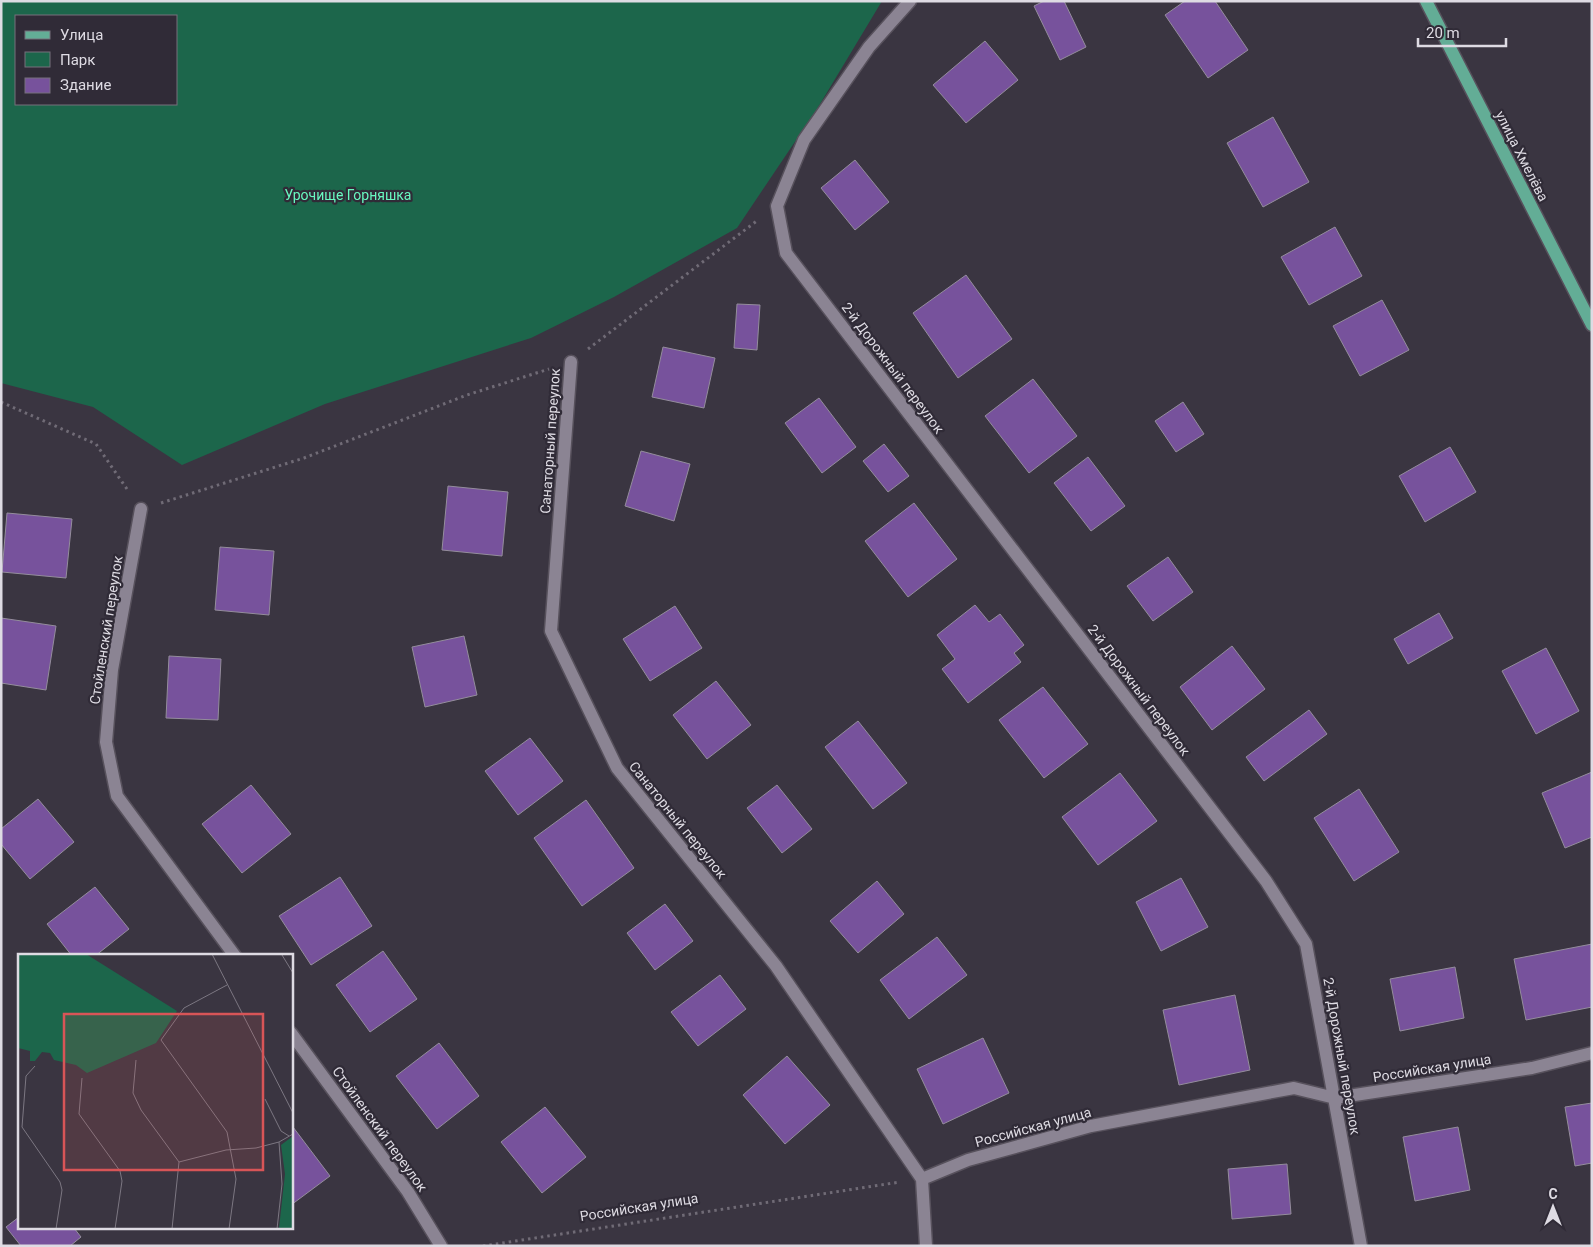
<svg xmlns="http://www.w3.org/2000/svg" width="1593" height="1247" viewBox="0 0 1593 1247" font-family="Roboto,sans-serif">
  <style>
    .green { fill: #1c664b; fill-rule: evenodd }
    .building { fill: #77529c; stroke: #948d9c }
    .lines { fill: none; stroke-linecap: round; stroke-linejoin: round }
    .minor-casing { stroke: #57515c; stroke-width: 15 }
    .major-casing { stroke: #57515c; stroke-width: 15 }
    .path { stroke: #706b76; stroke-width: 3; stroke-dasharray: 2.5 4; stroke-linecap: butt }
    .minor { stroke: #8b8493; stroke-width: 12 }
    .major { stroke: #63ad96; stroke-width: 12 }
    .labels { text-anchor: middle; stroke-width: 4.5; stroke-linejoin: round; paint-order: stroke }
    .street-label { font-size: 14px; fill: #dedbe3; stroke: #302b37 }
    .park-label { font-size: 14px; fill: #68f9c0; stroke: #302b37 }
    .inset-road { fill: none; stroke: #7c7782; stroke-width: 1 }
    .view { fill: #d85557; fill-opacity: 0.15; stroke: #d85557; stroke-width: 2.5 }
    .inset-edge { fill: none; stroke: #dedbe3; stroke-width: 2.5 }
  </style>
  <rect width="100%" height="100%" fill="#3a3541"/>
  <!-- green -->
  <path class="green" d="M1 1H882L817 109 737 228 614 297 531 338 325 404 182 465 93 407 1 383ZM16 16H176V104H16Z"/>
  <!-- building -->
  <path class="building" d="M1044 1H1064L1086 47 1060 60 1034 6Z
    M1185 1H1215L1248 50 1208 78 1165 15Z
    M985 41 1018 80 966 123 933 85Z
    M1273 117 1309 182 1263 207 1227 143Z
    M855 160 889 202 855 230 821 188Z
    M1335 227 1362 276 1309 305 1281 257Z
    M966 275 1012 339 958 378 913 313Z
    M1382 300 1409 350 1360 376 1333 326Z
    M737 304 760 305 757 350 734 348Z
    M663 347 715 358 704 408 652 397Z
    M1033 379 1077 436 1029 473 985 416Z
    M819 398 856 447 822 473 785 423Z
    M1183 402 1204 434 1176 452 1155 421Z
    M884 444 909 476 888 492 863 461Z
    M1450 447 1476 492 1425 522 1399 476Z
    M641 451 690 464 674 521 625 506Z
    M1088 457 1125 506 1091 531 1054 483Z
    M448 486 508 492 502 556 442 550Z
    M914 503 957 559 908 597 865 541Z
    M7 513 72 519 66 578 2 572Z
    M220 547 274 551 269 615 215 610Z
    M1168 557 1193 592 1153 621 1127 586Z
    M975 605 989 622 1000 614 1024 645 1014 653 1021 662 968 703 942 669 955 659 937 635Z
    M675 606 702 648 650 681 623 639Z
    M1439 613 1453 638 1408 664 1394 639Z
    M1 618 56 626 46 690 1 683Z
    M464 636 477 695 425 707 412 647Z
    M1232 646 1265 689 1212 730 1180 687Z
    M1546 648 1579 711 1536 734 1502 671Z
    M169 656 221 659 218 720 166 718Z
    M716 681 751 725 707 759 673 715Z
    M1043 687 1088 744 1044 778 999 720Z
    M1309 710 1327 734 1264 781 1246 757Z
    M858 721 907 783 873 809 825 747Z
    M530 738 563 781 518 815 485 771Z
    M1592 772V837L1565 848 1542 793Z
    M1120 773 1157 821 1098 865 1062 817Z
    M251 785 291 834 242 873 202 824Z
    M777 785 812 829 782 853 747 808Z
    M1359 789 1399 852 1354 881 1314 818Z
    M38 799 74 842 30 879 1 844V829Z
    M586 800 634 868 582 906 534 838Z
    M340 877 372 926 311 965 279 916Z
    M1181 878 1208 927 1161 951 1136 902Z
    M877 881 904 914 858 953 830 921Z
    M95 887 129 929 95 956H72L47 924Z
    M665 904 693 941 655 970 627 933Z
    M937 937 967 975 909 1019 880 980Z
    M1592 944V1007L1526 1020 1514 959Z
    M383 951 417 999 370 1032 336 985Z
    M1455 967 1464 1018 1400 1031 1390 979Z
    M720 975 746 1009 698 1046 671 1012Z
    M1235 995 1250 1070 1179 1085 1163 1010Z
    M983 1038 1009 1093 943 1124 917 1069Z
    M439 1043 479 1096 437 1129 396 1076Z
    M787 1056 830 1105 785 1144 743 1095Z
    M1592 1103V1163L1575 1166 1565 1107Z
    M545 1107 586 1157 542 1193 501 1142Z
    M293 1127 330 1176 291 1205V1128Z
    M1458 1127 1470 1190 1415 1201 1403 1137Z
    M1287 1164 1291 1214 1232 1219 1228 1169Z
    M19 1217V1228H74L81 1237 70 1246H21L6 1227Z"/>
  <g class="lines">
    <defs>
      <path id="minor" d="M910 1 869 47 804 140 777 206 786 253 1266 881 1306 944 1361 1246
        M571 362 551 631 617 768 776 966 922 1179 926 1246
        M141 509 112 670 106 742 117 796 235 956
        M291 1033 408 1192 441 1246
        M922 1179 968 1160 1091 1126 1294 1088 1335 1098 1532 1068 1592 1053"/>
      <path id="major" d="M1426 1 1592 325"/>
    </defs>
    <!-- minor casing -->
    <use href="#minor" class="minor-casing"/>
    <!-- major casing -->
    <use href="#major" class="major-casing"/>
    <!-- path -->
    <path class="path" d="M588 349 758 220
      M1 402 96 444 129 492
      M161 503 304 458 467 395 549 369
      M483 1246 900 1182"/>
    <!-- minor -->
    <use href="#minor" class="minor"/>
    <!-- major -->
    <use href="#major" class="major"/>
  </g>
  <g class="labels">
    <!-- street labels -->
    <g class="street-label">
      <text transform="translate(1522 156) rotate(63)" y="5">улица Хмелёва</text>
      <text transform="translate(893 368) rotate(53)" y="5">2-й Дорожный переулок</text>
      <text transform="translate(550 441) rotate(-86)" y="5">Санаторный переулок</text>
      <text transform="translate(106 630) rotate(-81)" y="5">Стойленский переулок</text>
      <text transform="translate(1139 690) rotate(53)" y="5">2-й Дорожный переулок</text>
      <text transform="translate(678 820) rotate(51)" y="5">Санаторный переулок</text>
      <text transform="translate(1342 1056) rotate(80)" y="5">2-й Дорожный переулок</text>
      <text transform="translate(1432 1068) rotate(-9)" y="5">Российская улица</text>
      <text transform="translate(1033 1127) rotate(-15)" y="5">Российская улица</text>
      <text transform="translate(380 1129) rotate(54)" y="5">Стойленский переулок</text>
      <text transform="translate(639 1207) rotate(-9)" y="5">Российская улица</text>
    </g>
    <!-- park labels -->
    <g class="park-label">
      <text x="348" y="200">Урочище Горняшка</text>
    </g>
  </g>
  <!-- overview -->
  <g transform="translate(18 954)">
    <rect width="275" height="275" fill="#3a3541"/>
    <path d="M0 0H68L159 57 138 89 69 119 58 111 36 106 32 99 24 98 17 107H12V97L0 94ZM275 182V275H263L261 274 267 220 263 191Z" fill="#1c664b"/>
    <path class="inset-road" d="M194 0 275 159M264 1 275 19M209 31 166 54 143 86 209 178 218 225 211 275M118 106 115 139 123 156 161 208 154 275M17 112 8 122 4 173 42 228 44 236 38 275M64 124 61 160 102 217 104 227 97 275M247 145 263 177 271 182M161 208 208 196 238 194 261 188 275 180M259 275 264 230 261 188"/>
    <path class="view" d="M46 60H245V216H46Z"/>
    <rect width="275" height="275" class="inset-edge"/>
  </g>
  <!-- border -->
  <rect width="1593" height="1247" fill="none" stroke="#dedbe3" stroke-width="5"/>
  <!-- legend -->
  <rect x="15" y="15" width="162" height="90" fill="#302b37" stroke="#76717c"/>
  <rect x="25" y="31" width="25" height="8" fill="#63ad96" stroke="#76717c"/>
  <text x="60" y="40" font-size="15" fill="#dedbe3">Улица</text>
  <rect x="25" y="52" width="25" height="15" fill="#1c664b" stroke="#76717c"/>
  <text x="60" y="65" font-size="15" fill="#dedbe3">Парк</text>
  <rect x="25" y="78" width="25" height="15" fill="#77529c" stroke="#76717c"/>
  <text x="60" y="90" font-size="15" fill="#dedbe3">Здание</text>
  <!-- north arrow -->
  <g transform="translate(1553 1207)" stroke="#302b37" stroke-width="4" paint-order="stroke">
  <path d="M0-4L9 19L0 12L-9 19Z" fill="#dedbe3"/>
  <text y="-8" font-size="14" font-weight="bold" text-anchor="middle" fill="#dedbe3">С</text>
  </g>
  <!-- scale -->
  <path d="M1418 38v8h88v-8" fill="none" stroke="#dedbe3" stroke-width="2.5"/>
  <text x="1426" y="38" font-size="15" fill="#dedbe3" stroke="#302b37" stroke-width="4" paint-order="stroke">20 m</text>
</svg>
